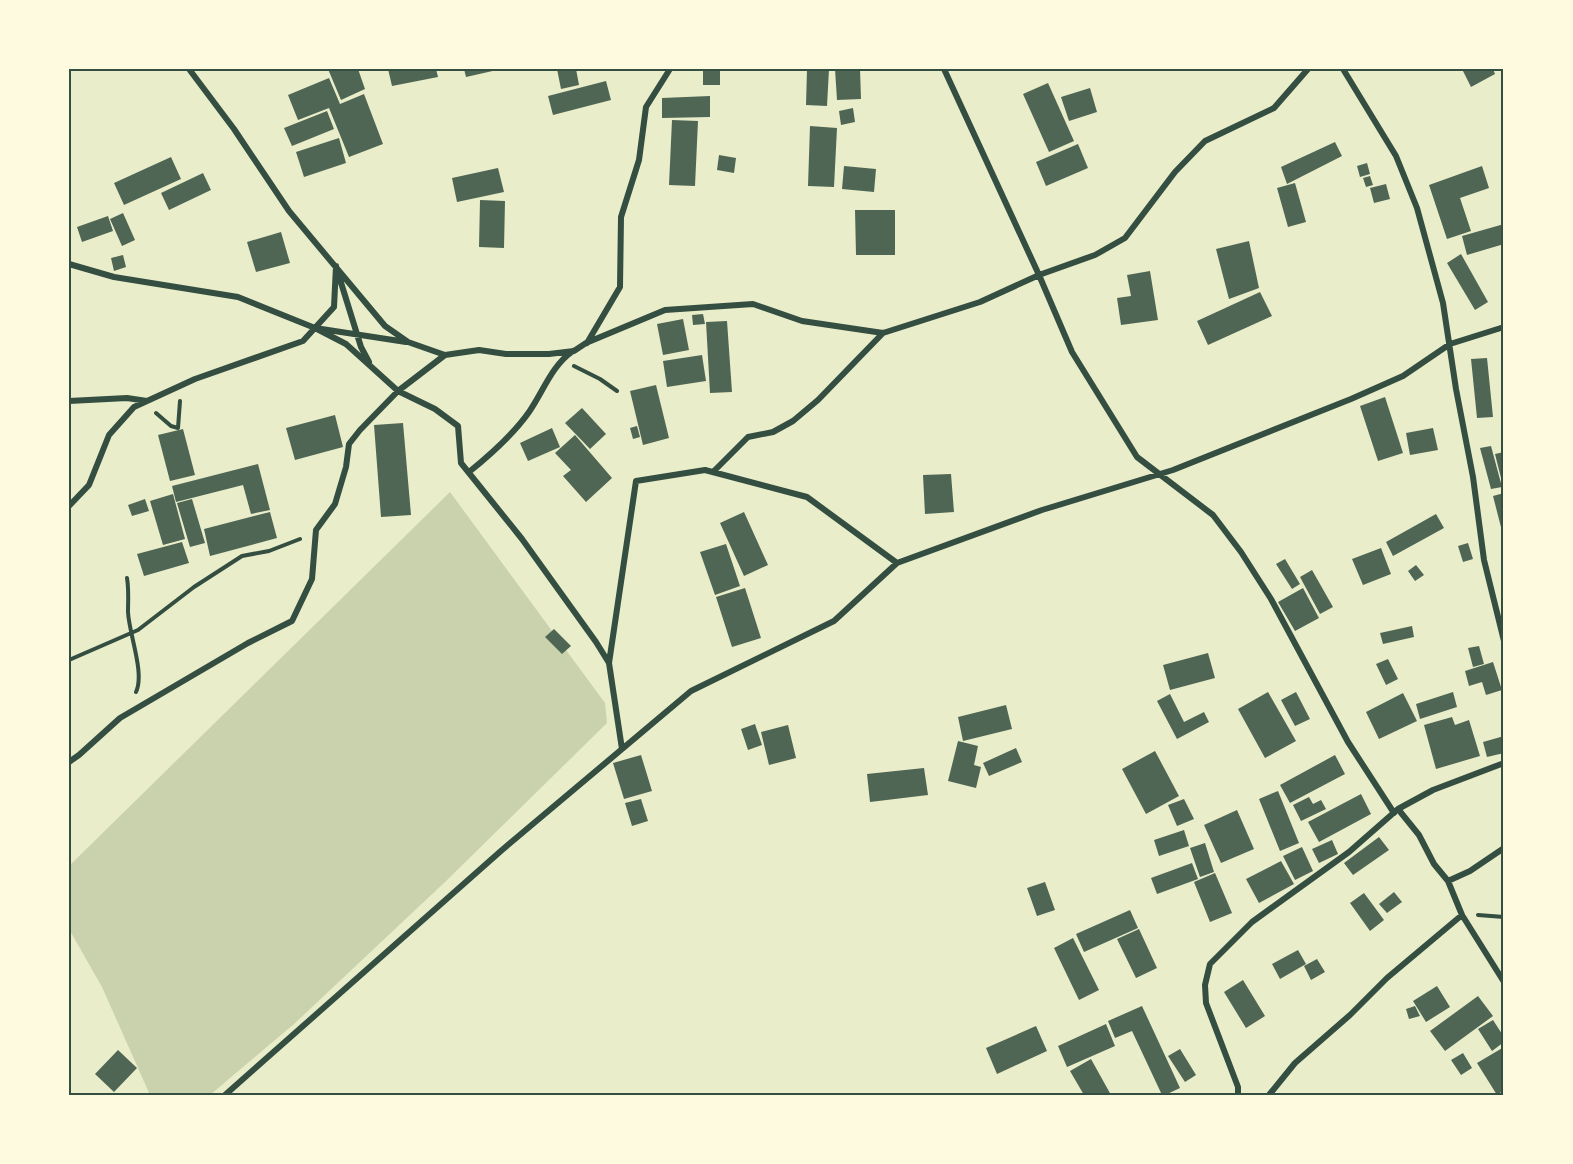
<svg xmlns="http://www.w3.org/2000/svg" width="1573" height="1164" viewBox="0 0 1573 1164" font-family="'Source Sans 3',sans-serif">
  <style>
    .green { fill: #cad2ad }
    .building { fill: #4f6655 }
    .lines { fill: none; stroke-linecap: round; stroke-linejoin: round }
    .path { stroke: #344e41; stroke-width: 4 }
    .minor { stroke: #344e41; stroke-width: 6 }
    .neatline { fill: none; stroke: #344e41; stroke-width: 2 }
  </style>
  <rect width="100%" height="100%" fill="#e9edc9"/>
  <!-- green -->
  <path class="green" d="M450 492 605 703 607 723 445 882 294 1024 210 1095H150L102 987 69 929V866Z"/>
  <!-- building -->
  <path class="building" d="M328 69H358L365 89 341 100Z
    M388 69H436L438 77 392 86Z
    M464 69H497V70L466 77Z
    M557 69H576L579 85 561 89Z
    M703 69H720V85H703Z
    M807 69H829L827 106 806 105Z
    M835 69H860L861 99 837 100Z
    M1462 69H1493L1495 74 1471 87Z
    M329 78 340 104 364 94 383 144 349 157 329 108 298 120 288 95Z
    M606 81 611 100 553 115 548 96Z
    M1048 83 1074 141 1049 152 1023 94Z
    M1090 88 1097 112 1069 121 1061 97Z
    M710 96V117L662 118V98Z
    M853 108 855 122 841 125 839 111Z
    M327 111 334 129 292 146 284 128Z
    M672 120 698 121 695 186 669 185Z
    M810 126 837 128 834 187 808 186Z
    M339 138 346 163 304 177 296 152Z
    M1335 142 1342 156 1287 184 1281 167Z
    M1078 144 1088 168 1046 186 1036 162Z
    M719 155 736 158 734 173 717 170Z
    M171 157 181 179 124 205 114 183Z
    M1367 163 1370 174 1360 177 1357 166Z
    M844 166 876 169 874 192 842 189Z
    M1482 166 1489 188 1460 198 1471 231 1447 239 1429 185Z
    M498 168 504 192 457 202 452 178Z
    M203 173 211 190 169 210 161 193Z
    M1370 176 1373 185 1366 187 1363 178Z
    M1295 183 1306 222 1288 227 1277 188Z
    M1386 184 1390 199 1374 203 1370 188Z
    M480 200 505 201 504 248 479 247Z
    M855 210H895V255H856Z
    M123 213 135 240 122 246 110 219Z
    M108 216 113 231 82 242 77 227Z
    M1504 224V244L1467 255 1462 236Z
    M281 232 290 263 256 272 247 242Z
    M1249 241 1259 288 1229 299 1216 249Z
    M1461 254 1488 302 1475 310 1447 263Z
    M123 255 126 267 114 271 111 258Z
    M1150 271 1158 320 1121 325 1117 298 1131 296 1127 275Z
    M1260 292 1272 316 1208 345 1197 321Z
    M703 314 705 324 693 325 692 315Z
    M683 319 689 350 663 355 657 324Z
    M727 321 732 392 710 393 706 322Z
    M702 355 706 381 667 387 663 361Z
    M1487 358 1493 417 1477 418 1471 359Z
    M656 385 669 438 643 445 630 391Z
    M1385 397 1403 453 1378 461 1360 406Z
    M582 408 606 434 590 449 565 423Z
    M335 415 343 447 295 460 286 428Z
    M403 423 411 515 381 517 374 425Z
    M637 426 640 437 633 439 630 428Z
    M552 428 560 447 528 461 520 443Z
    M1433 428 1438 450 1410 455 1406 433Z
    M183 429 195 475 170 481 158 435Z
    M575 435 612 478 586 502 563 476 571 470 555 453Z
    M1491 446 1502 487 1491 489 1480 448Z
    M1504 452V485L1503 486 1495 454Z
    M258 464 270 510 251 514 243 485 176 502 172 486Z
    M951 474 954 512 925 514 923 475Z
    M1504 493V535H1503L1493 496Z
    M173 494 185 539 163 545 150 501Z
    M145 499 149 511 132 516 128 505Z
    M192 499 205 543 190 547 177 503Z
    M270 512 277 538 210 556 204 529Z
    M744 512 768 565 744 576 720 523Z
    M1436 514 1444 528 1393 556 1386 542Z
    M182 542 189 563 144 576 137 554Z
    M1468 543 1473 559 1463 562 1458 546Z
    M726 544 740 586 715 595 700 552Z
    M1381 548 1391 574 1363 585 1352 559Z
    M1285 559 1300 584 1292 589 1276 564Z
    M1416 565 1424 575 1415 581 1408 571Z
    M1312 570 1333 607 1320 614 1300 577Z
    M745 588 761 638 732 647 716 597Z
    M1303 588 1319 618 1295 631 1278 602Z
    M1412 626 1414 637 1383 644 1380 633Z
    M554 629 571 646 562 654 545 637Z
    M1479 646 1484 664 1473 667 1468 648Z
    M1208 653 1215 678 1170 690 1163 665Z
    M1388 659 1398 679 1386 685 1376 664Z
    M1493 662 1502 690 1486 695 1482 682 1469 686 1465 671Z
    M1268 692 1296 741 1265 758 1238 709Z
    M1296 692 1310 719 1295 726 1281 700Z
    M1453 692 1457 707 1420 719 1416 704Z
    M1403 693 1417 721 1379 739 1366 712Z
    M1170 694 1184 722 1204 712 1209 722 1177 739 1157 701Z
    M1006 705 1012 729 963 741 958 717Z
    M1452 717 1455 725 1469 720 1480 756 1436 769 1424 725Z
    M755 724 762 745 748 750 741 729Z
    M788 725 796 758 769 765 761 732Z
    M1504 736V753L1487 757 1483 742Z
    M958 741 978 746 974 765 981 767 976 788 948 781Z
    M1016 748 1022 762 989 776 983 763Z
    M1155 751 1179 796 1146 814 1122 769Z
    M641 755 652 791 624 799 613 763Z
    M1335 755 1345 774 1290 803 1280 785Z
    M924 768 928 795 870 802 867 774Z
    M1278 791 1299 843 1280 851 1259 799Z
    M1361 794 1371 814 1319 842 1308 822Z
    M1309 797 1313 804 1321 800 1326 809 1301 821 1293 805Z
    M641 799 648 821 632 826 625 803Z
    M1184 799 1194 819 1177 826 1168 805Z
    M1237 810 1254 849 1221 863 1204 825Z
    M1184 830 1189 846 1159 856 1154 840Z
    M1379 837 1389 850 1353 875 1344 863Z
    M1332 840 1338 854 1319 863 1312 849Z
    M1205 843 1214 872 1200 877 1190 848Z
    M1302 847 1313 871 1295 880 1283 856Z
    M1281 861 1294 884 1259 903 1246 879Z
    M1192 863 1198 879 1157 894 1151 878Z
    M1215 873 1232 913 1210 922 1194 882Z
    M1045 882 1055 910 1037 916 1027 888Z
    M1394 892 1402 902 1387 913 1379 904Z
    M1364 893 1384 920 1370 931 1350 903Z
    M1130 910 1138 928 1084 952 1076 934Z
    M1139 929 1157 968 1136 978 1117 939Z
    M1073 938 1099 990 1079 1000 1054 948Z
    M1298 950 1306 964 1280 979 1272 964Z
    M1317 959 1325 972 1311 980 1304 966Z
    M1243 980 1265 1016 1246 1028 1224 992Z
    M1437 986 1450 1007 1426 1022 1413 1001Z
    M1478 996 1493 1016 1445 1051 1430 1031Z
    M1142 1006 1180 1088 1165 1095H1162L1132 1031 1115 1038 1108 1021Z
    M1415 1006 1420 1016 1409 1019 1406 1009Z
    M1493 1020 1504 1037V1042L1492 1051 1478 1029Z
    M1106 1024 1115 1046 1067 1067 1058 1046Z
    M1036 1026 1047 1051 997 1074 986 1048Z
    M1504 1047V1090L1497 1095 1477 1063Z
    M1180 1049 1196 1075 1185 1082 1168 1056Z
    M118 1050 137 1068 114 1092 95 1074Z
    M1463 1053 1472 1068 1461 1075 1451 1060Z
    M1091 1059 1111 1095H1084L1070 1071Z"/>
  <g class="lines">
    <!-- path -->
    <path class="path" d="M574 366 600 379 617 391
      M156 413 171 426 178 428 180 401
      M127 578C129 590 128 600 128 612 129 634 145 673 136 692
      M69 660 138 630 194 587 242 556 269 551 300 539
      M1478 915 1504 917"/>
    <!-- minor -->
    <path class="minor" d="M189 69 234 129 289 211 385 326 408 342 445 355
      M944 69 1039 275 1072 352 1137 457 1213 515 1241 552 1271 599 1348 742 1394 813
      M1343 69 1396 156 1417 208 1443 303 1456 389 1473 477 1484 560 1504 641
      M69 264 114 277 238 297 315 328 406 342
      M338 273 361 347 369 362
      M315 328 346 344 398 391 435 409 458 426 461 463 522 539 596 642 609 663 636 481 705 470 807 497 897 563 1042 510 1173 470 1351 399 1403 376 1450 344 1504 327
      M587 343 620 287 621 217 639 160 646 107 670 69
      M69 401 127 398 147 401
      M469 472C490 455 513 435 529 412 543 392 552 365 573 351
      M713 472 748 437 773 432 793 421 818 400 883 333
      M69 506 89 485 109 435 134 407 195 379 303 341 334 307 336 266
      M609 663 622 749
      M69 762 79 755 120 718 248 643 292 621 312 579 316 530 335 504 346 467 349 444 360 430 398 391 445 355 479 350 506 354H549L574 351 586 343 665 310 753 304 802 321 883 333 980 302 1039 275 1095 255 1125 238 1175 172 1205 141 1274 108 1308 69
      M1398 809 1419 835 1434 864 1448 881 1462 915 1504 982
      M1448 881 1470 871 1504 848
      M225 1095 502 850 691 691 834 621 897 563
      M1238 1095V1087L1206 1003 1205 985 1210 964 1252 922 1349 852 1398 809 1433 790 1504 763
      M1269 1095 1295 1063 1350 1015 1387 978 1462 915"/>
  </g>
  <!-- border -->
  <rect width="1573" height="1164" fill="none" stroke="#fefae0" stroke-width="141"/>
  <rect x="70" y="70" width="1432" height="1024" class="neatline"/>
</svg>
